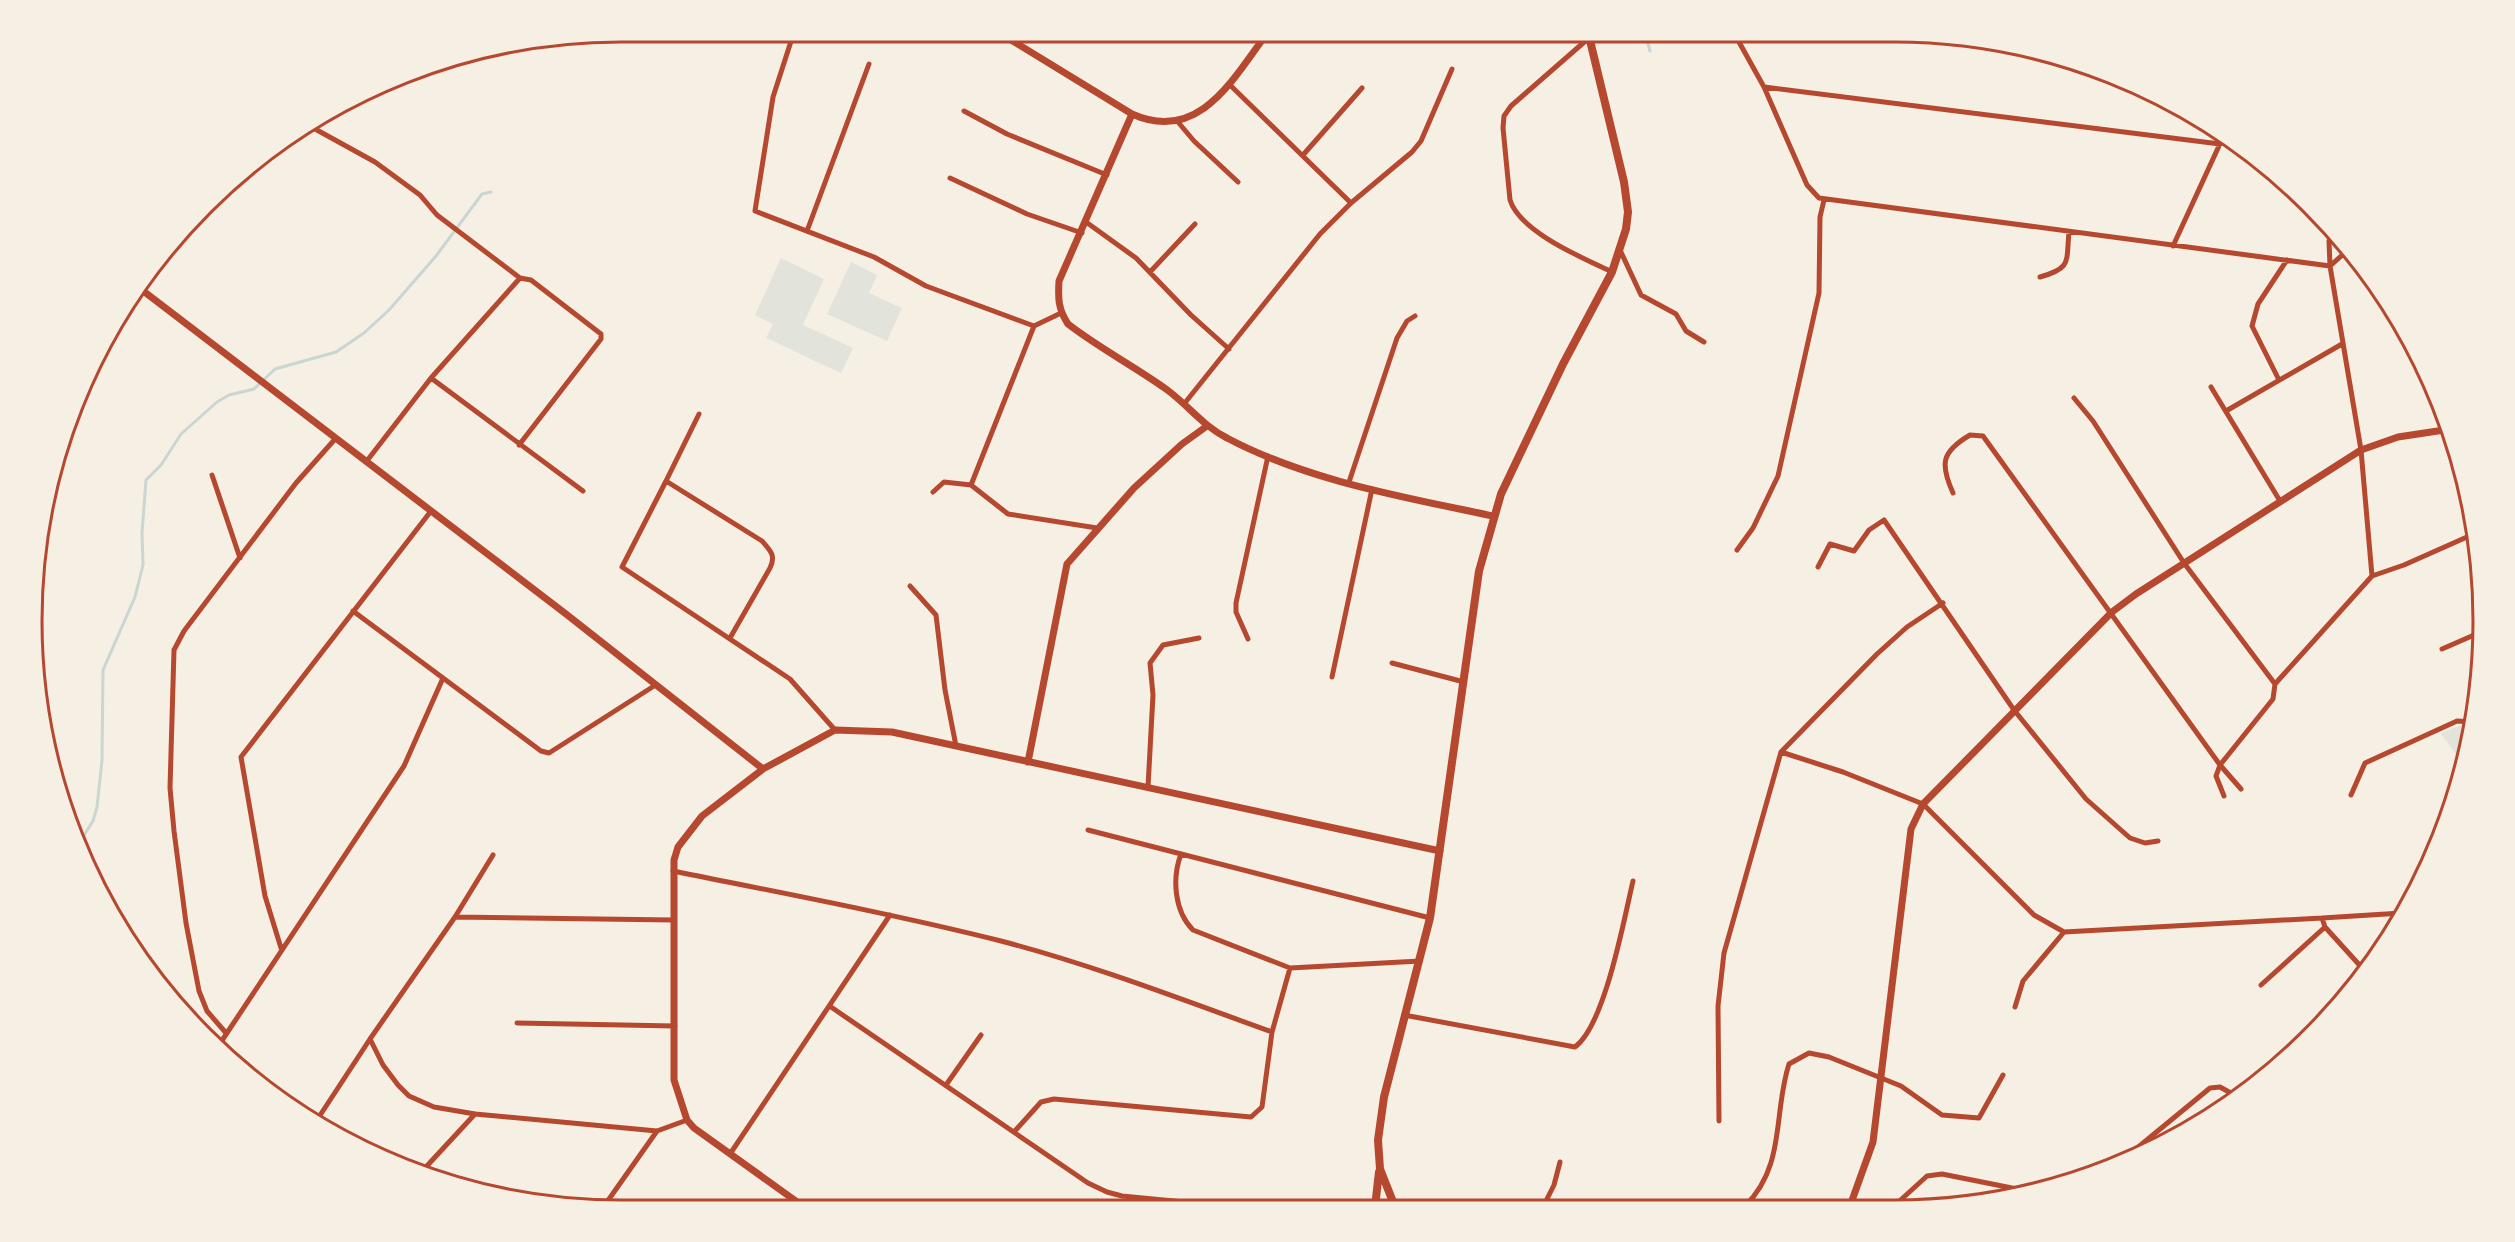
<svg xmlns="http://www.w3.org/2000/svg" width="2515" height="1242" viewBox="0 0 2515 1242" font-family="Signika,sans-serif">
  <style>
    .green { fill: #e2e4dc }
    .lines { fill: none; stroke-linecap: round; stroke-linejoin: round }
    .stream { stroke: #c9d6d2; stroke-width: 3 }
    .service { stroke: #b5482f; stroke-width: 3 }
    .minor { stroke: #b5482f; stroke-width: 5 }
    .tertiary { stroke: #b5482f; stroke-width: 7 }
    .secondary { stroke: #b5482f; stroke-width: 8 }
    .trunk { stroke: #b5482f; stroke-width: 9 }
    .rim { fill: none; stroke: #b5482f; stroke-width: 3 }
  </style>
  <rect width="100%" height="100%" fill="#f6efe4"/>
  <!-- green -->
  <path class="green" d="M781 258 824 279 803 325 853 348 841 373 766 338 773 324 755 315Z
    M851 262 877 275 869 293 902 308 887 341 827 314Z
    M2473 718 2465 766 2441 734C2452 726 2463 728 2473 718Z"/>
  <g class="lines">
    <!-- stream -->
    <path class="stream" d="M1645 32 1650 51
      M638 35 647 32
      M79 843 93 821 97 807 102 760 103 670 135 597 143 565 142 533 146 480 161 465 181 434 217 402 229 395 254 389 275 369 336 352 364 333 389 310 436 256 482 194 491 192
      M2194 1119 2195 1125"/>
    <!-- service -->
    <path class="service" d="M1142 1208 1143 1198"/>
    <!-- minor -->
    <path class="minor" d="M794 32 773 97 755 211 874 257 926 286 1034 326
      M1734 33 1764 87 1807 185 1819 198 2330 266 2349 249
      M1590 37 1511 106 1504 116 1503 128 1510 200C1520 232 1583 258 1612 272
      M1229 84 1351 203
      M1764 87 2220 144
      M964 111 1007 134 1107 175
      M1178 122 1194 141 1238 182
      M306 124 375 162 420 195 437 215 520 278 531 280 601 334V339L519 445
      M1303 155 1362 88
      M950 178 1027 214 1082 233
      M1086 222 1136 258 1191 315 1229 349
      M2335 230 2329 241 2330 266 2361 450 2372 576
      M807 231 869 64
      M2173 246 2224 135
      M1620 250 1641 295 1676 314 1686 331 1704 342
      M1150 272 1195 224
      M2040 277C2072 268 2066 262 2069 232
      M1034 326 1061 313
      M431 378 583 491
      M2279 380 2252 326 2258 304 2287 260
      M2211 387 2280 501
      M2074 398 2093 421 2184 563 2275 684
      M1184 404 1320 234 1351 203 1412 152 1421 141 1452 69
      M2226 411 2342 344
      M366 462 431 378 520 278
      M212 475 240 558
      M666 481 699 414
      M1349 482 1397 338 1407 321 1415 316
      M971 485 1008 514 1097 528
      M933 492 944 482 971 485 1034 326
      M1953 493C1940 464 1941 452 1970 435L1983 436 2220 765 2216 776 2224 796
      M1737 550 1753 528 1778 476 1819 293 1820 217 1824 200
      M1818 567 1830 544 1854 551 1869 530 1884 520 2014 710 2086 799 2130 838 2145 843 2158 841
      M910 586 936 615 945 690 956 746
      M353 611 541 751 549 753 654 686
      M730 638 770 568C776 556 771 551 762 541L666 481 622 567 790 679 835 730
      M1248 639 1236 612V603L1268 456
      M2442 649 2481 632
      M1392 663 1464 682
      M1332 677 1372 489
      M2275 684 2372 576 2404 565 2476 533
      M1781 752 1877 654 1907 627 1943 603
      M1148 787 1153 695 1150 663 1163 645 1199 638
      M2241 789 2220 765 2273 699 2275 684
      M2351 795 2365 763 2457 721 2472 722
      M1088 830 1430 918
      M78 844 84 847
      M1181 854C1172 878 1174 911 1193 930L1290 968
      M493 855 455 917 370 1039 383 1065 398 1085 409 1096 434 1107 475 1114 657 1131 687 1120
      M673 871C782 893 893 914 1001 941 1093 965 1183 1000 1272 1032
      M455 917 673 920
      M2322 918 2402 913
      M281 948 265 896 241 757 431 511
      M2261 985 2325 927
      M831 1007 1088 1183 1107 1192 1122 1196 1236 1207
      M2015 1007 2023 981 2064 932
      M1404 1015 1575 1047C1605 1025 1624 919 1633 881
      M517 1023 675 1026
      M226 1033 207 1011 199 991 186 923 174 831 170 788 174 650 184 631 296 483 336 438
      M217 1048 404 766 443 678
      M946 1085 981 1035
      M1719 1121 1718 1006 1724 953 1781 752 1843 772 1923 804 2034 915 2064 932 2322 918 2325 927 2364 970
      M315 1123 370 1039
      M1014 1132 1041 1102 1054 1099 1251 1117 1262 1107 1272 1032 1290 968 1420 961
      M730 1154 890 915
      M2114 1167 2210 1088 2220 1087 2238 1097
      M425 1168 475 1114
      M1745 1206C1786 1166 1773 1113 1789 1064L1809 1053 1829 1057 1901 1086 1942 1115 1979 1118 2003 1075
      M1894 1206 1927 1176 1942 1174 2027 1191
      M1543 1207 1554 1185 1560 1162
      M602 1209 657 1131"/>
    <!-- tertiary -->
    <path class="tertiary" d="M998 32 1132 114C1199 144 1233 79 1268 32
      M1132 114 1059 281C1058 298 1058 309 1068 324 1099 348 1134 366 1166 389 1188 405 1203 426 1227 438 1308 481 1404 497 1493 516
      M138 287 566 614 763 769
      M1028 762 1067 564 1134 488 1182 444 1207 426
      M1850 1206 1873 1142 1911 829 1923 804 2112 612 2136 594 2361 450 2398 437 2451 429
      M807 1209 694 1128 687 1120 674 1080V860L678 847 702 816 763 769 835 730 892 732 1440 851"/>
    <!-- secondary -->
    <path class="secondary" d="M1375 1207 1379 1172
      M1395 1207 1380 1169 1378 1140 1384 1097 1430 918 1479 571 1501 494 1563 364 1612 272 1626 229 1628 212 1624 182 1588 32"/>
    <!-- trunk -->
    <path class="trunk" d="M122 311 203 209"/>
  </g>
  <!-- crop -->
  <path d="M0 0H2515V1242H0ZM621 42H1894A579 579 0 0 1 2473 621V621A579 579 0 0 1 1894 1200H621A579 579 0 0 1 42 621V621A579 579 0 0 1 621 42Z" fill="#f6efe4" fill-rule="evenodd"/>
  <path class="rim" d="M621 42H1894A579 579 0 0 1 2473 621V621A579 579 0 0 1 1894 1200H621A579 579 0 0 1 42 621V621A579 579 0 0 1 621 42Z"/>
</svg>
